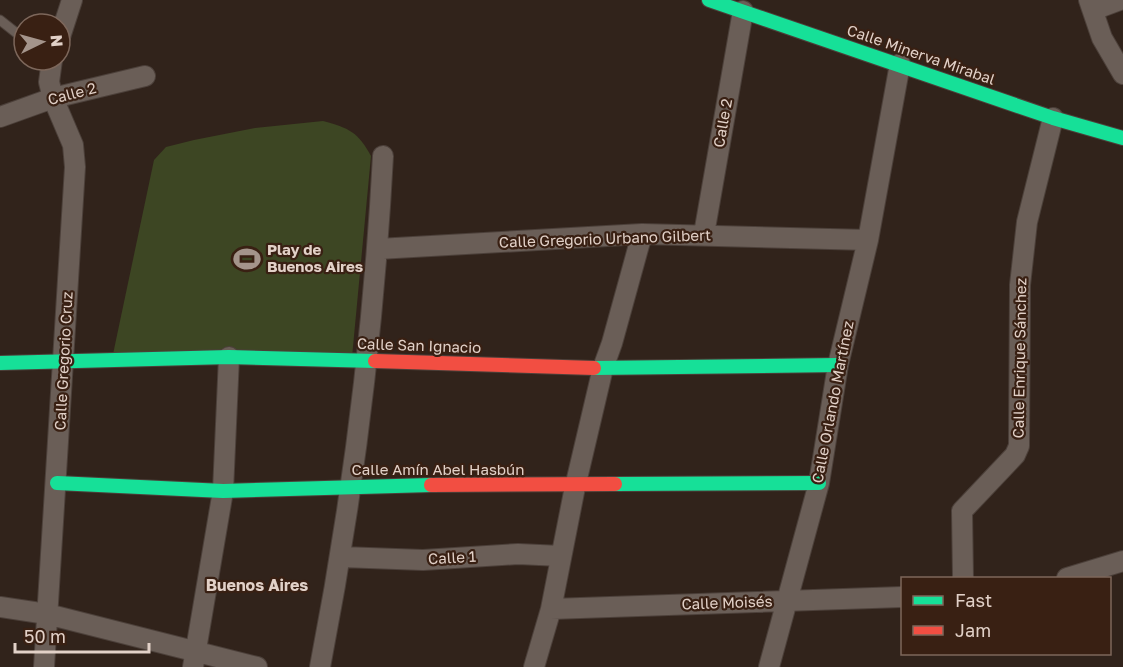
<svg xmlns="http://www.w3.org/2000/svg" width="1123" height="667" viewBox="0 0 1123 667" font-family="'Golos Text',sans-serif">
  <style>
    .green { fill: #3d4623 }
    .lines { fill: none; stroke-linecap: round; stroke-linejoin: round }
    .lane-casing { stroke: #4c403a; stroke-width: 11 }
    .street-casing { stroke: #4c403a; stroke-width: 22 }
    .fast-casing { stroke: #4c403a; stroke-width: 16 }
    .jam-casing { stroke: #4c403a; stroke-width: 16 }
    .lane { stroke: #6a5e57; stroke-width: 9 }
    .street { stroke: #6a5e57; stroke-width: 20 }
    .fast { stroke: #16e098; stroke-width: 14 }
    .jam { stroke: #f24e42; stroke-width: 14 }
    .labels { text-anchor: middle; stroke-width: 4.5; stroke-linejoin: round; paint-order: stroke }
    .street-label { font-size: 15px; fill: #e2d1c8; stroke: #392013 }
    .poi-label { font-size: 15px; font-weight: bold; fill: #e2d1c8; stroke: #392013; text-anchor: start }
    .neighbourhood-label { font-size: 16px; font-weight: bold; fill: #e2d1c8; stroke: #392013 }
  </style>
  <rect width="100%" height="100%" fill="#31231b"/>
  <!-- green -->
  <path class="green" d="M323 121C349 128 358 132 371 156L352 357 112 359 154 160 166 147 194 140 255 128Z"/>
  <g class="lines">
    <defs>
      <path id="lane" d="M0 20 24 39"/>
      <path id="street" d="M1089 0 1102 38 1123 74
        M1093 10 1120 0
        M60 37 72 0
        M0 117 53 98 145 76
        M704 234 743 11
        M378 249 642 234 868 240
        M342 557 423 560 518 554 561 556
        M963 578 962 511 1015 455 1019 446 1020 285 1027 222 1053 118
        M1067 578 1123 561
        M0 607 47 614 257 667
        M551 609 902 597
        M44 667 75 167 73 145 53 98 49 82 52 60
        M193 667 223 491 229 357
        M320 667C353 498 374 327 383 156
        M534 667 551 609 575 487 603 368 612 343 642 234
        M769 667 819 483 838 365 868 240 900 64"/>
      <path id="fast" d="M709 0 1053 118 1123 138
        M0 363 229 357 375 361
        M594 368 838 365
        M57 483 223 491 431 485
        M615 484 819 483"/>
      <path id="jam" d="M375 361 594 368
        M431 485 615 484"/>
    </defs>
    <!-- lane casing -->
    <use href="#lane" class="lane-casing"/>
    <!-- street casing -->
    <use href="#street" class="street-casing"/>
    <!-- fast casing -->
    <use href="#fast" class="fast-casing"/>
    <!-- jam casing -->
    <use href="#jam" class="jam-casing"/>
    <!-- lane -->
    <use href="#lane" class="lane"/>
    <!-- street -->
    <use href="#street" class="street"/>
    <!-- fast -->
    <use href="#fast" class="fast"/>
    <!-- jam -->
    <use href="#jam" class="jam"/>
  </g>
  <!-- icons -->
  <defs>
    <symbol id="stadium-bare" viewBox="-9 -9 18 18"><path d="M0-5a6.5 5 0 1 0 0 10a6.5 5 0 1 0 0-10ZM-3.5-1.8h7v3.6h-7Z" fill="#a4948b" stroke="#392013" stroke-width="2.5" paint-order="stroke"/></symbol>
  </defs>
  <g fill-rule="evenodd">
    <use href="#stadium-bare" x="228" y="240" width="38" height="38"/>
  </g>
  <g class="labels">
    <!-- street labels -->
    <g class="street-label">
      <text transform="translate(921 55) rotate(19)" y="5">Calle Minerva Mirabal</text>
      <text transform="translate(72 94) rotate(-15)" y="5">Calle 2</text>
      <text transform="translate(723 123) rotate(-80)" y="5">Calle 2</text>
      <text transform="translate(605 239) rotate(-2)" y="5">Calle Gregorio Urbano Gilbert</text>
      <text transform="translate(419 346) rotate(2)" y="5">Calle San Ignacio</text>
      <text transform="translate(1020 358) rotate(-89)" y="5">Calle Enrique Sánchez</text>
      <text transform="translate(64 361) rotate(-87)" y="5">Calle Gregorio Cruz</text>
      <text transform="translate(833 402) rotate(-79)" y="5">Calle Orlando Martínez</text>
      <text x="438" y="475">Calle Amín Abel Hasbún</text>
      <text transform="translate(452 558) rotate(-3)" y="5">Calle 1</text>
      <text transform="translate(727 603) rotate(-2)" y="5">Calle Moisés</text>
    </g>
    <!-- poi labels -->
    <g class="poi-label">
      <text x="267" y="255">Play de<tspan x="267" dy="17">Buenos Aires</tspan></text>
    </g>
    <!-- neighbourhood labels -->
    <g class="neighbourhood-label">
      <text x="257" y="591">Buenos Aires</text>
    </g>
  </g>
  <!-- legend -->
  <rect x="901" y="577" width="210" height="78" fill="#392013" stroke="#7d675b" stroke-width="1.5"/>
  <rect x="913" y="596" width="30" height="9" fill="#16e098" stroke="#7d675b" stroke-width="1.5"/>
  <text x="955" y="607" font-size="18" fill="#e2d1c8">Fast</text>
  <rect x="913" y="626" width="30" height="9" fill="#f24e42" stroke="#7d675b" stroke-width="1.5"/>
  <text x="955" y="637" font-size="18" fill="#e2d1c8">Jam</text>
  <!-- north arrow -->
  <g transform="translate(42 42) rotate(85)"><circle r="28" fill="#392013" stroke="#7d675b" stroke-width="1.5"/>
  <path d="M0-4.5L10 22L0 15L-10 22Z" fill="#a4948b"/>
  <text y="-9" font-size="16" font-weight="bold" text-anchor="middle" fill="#e2d1c8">N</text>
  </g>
  <!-- scale -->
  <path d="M15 643v9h134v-9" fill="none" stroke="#e2d1c8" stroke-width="3"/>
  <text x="24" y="643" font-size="18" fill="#e2d1c8" stroke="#392013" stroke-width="4.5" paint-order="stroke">50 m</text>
</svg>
